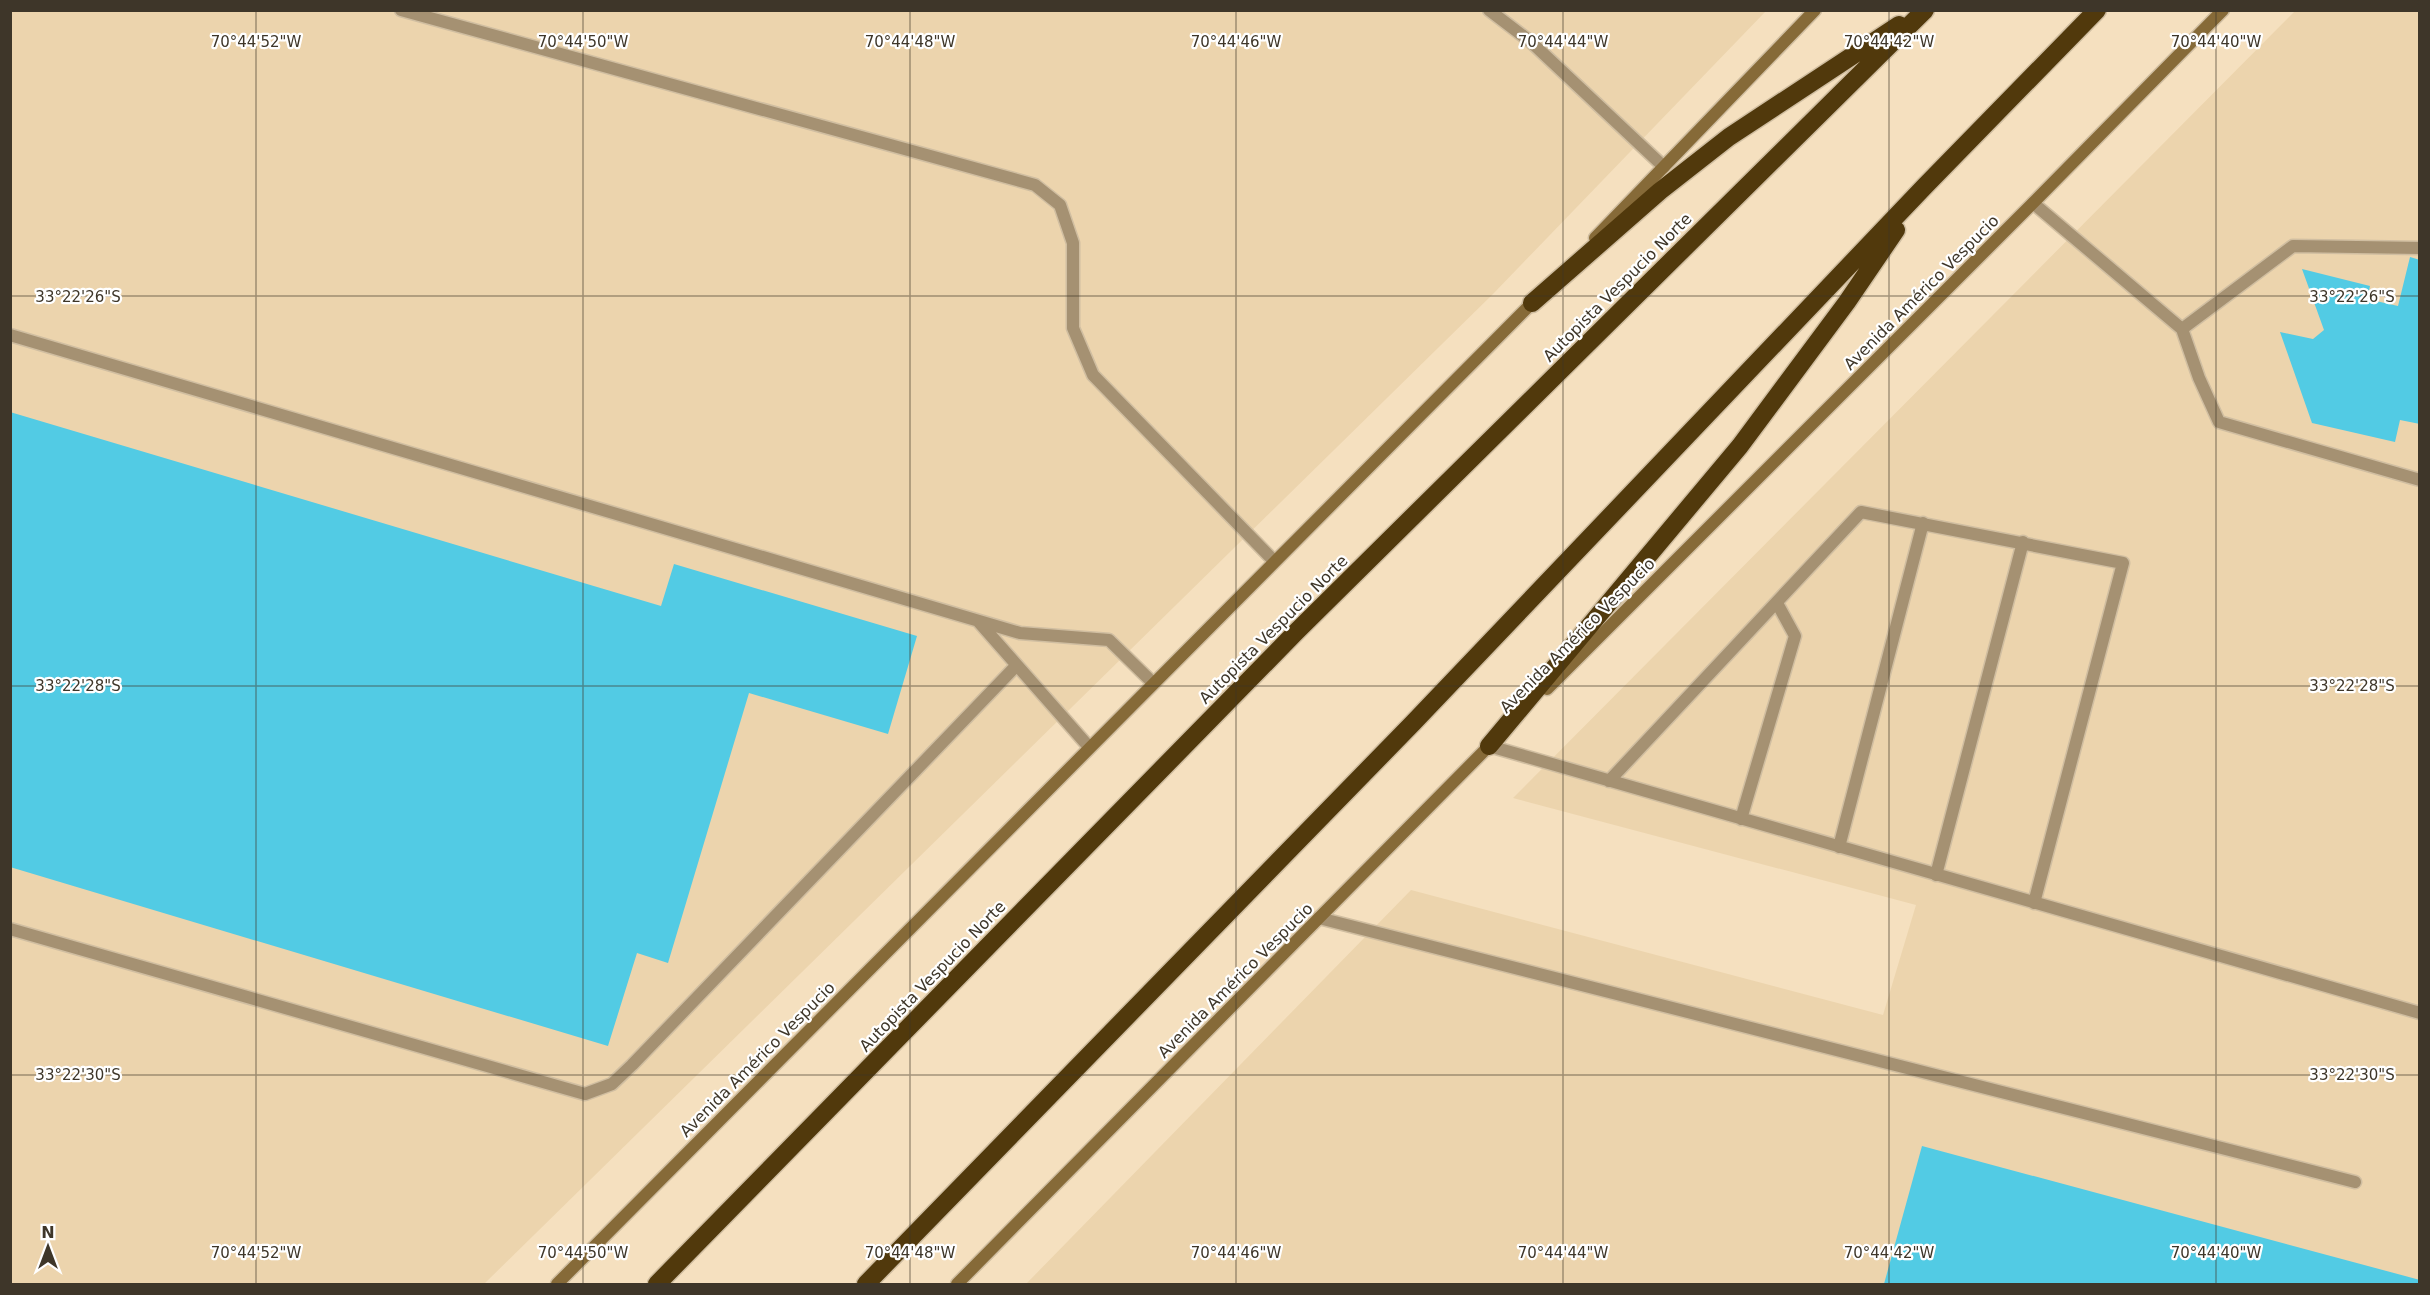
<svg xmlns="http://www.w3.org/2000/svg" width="2430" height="1295" viewBox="0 0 2430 1295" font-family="'DejaVu Sans',sans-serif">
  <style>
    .built { fill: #ecd4ad }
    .building { fill: #52cbe4 }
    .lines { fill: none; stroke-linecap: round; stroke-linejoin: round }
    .lane-casing { stroke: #d0bea1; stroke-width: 15 }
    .secondary-casing { stroke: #d0bea1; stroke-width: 15 }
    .highway-casing { stroke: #d0bea1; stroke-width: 21 }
    .lane { stroke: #a59172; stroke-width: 12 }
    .secondary { stroke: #866a38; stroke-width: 12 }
    .highway { stroke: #51390c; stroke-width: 18 }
    .ticks { fill: none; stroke: #3e3629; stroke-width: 1.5; stroke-opacity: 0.45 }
    .labels { text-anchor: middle; stroke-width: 4.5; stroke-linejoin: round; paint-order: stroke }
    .street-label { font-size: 16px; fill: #3e3629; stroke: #fff }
    .ticks-label { font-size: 15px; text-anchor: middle; fill: #3e3629; stroke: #fff; stroke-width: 4.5; stroke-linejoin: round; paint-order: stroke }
  </style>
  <rect width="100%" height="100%" fill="#f5e0bf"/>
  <!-- built -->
  <path class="built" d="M10 11H1766L1493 294 484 1284H11Z
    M2295 11H2419V1284H1026L1411 890 1883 1015 1916 905 1513 798Z"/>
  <!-- building -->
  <path class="building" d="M2410 257 2420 260V424L2400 420 2395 442 2312 423 2280 332 2313 339 2324 330 2302 269 2370 286 2367 299 2398 306Z
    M10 412 661 606 674 564 917 636 888 734 749 693 668 963 637 953 608 1046 10 867Z
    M1922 1146 2420 1280V1284H1884Z"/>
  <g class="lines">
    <defs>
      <path id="lane" d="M401 10 1035 185 1060 205 1073 243V328L1093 375 1274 561
        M1489 10 1531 42 1664 167
        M2033 203 2182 329 2199 378 2219 422 2420 480
        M2182 329 2293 246 2420 248
        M10 335 1020 633 1109 640 1153 683
        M978 621 1089 747
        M1489 746 2420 1013
        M1609 781 1861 512 2123 563 2034 903
        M1741 819 1795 636 1777 603
        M1839 847 1923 523
        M1936 875 2023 542
        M1319 918 2355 1182
        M10 929 585 1094 612 1084 632 1065 1016 666"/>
      <path id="secondary" d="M1595 238 1815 10
        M1547 689 2033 203 2223 10
        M557 1284 1537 298
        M957 1284 1494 741"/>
      <path id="highway" d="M1532 303 1660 191 1729 137 1899 25
        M1489 746 1740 446 1847 302 1896 230
        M657 1284 1296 632 1925 10
        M866 1284 1413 723 1925 186 2097 10"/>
    </defs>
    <!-- lane casing -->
    <use href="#lane" class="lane-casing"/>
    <!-- secondary casing -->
    <use href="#secondary" class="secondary-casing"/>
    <!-- highway casing -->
    <use href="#highway" class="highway-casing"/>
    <!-- lane -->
    <use href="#lane" class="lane"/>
    <!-- secondary -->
    <use href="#secondary" class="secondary"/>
    <!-- highway -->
    <use href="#highway" class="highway"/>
  </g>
  <!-- ticks -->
  <path class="ticks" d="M256 10V1284M583 10V1284M910 10V1284M1236 10V1284M1563 10V1284M1889 10V1284M2216 10V1284M10 296H2420M10 686H2420M10 1075H2420"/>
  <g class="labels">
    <!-- street labels -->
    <g class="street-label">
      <text transform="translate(1617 287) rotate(-45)" y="6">Autopista Vespucio Norte</text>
      <text transform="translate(1921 292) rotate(-45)" y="6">Avenida Américo Vespucio</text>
      <text transform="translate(1273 629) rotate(-45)" y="6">Autopista Vespucio Norte</text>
      <text transform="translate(1577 635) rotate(-45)" y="6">Avenida Américo Vespucio</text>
      <text transform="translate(932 976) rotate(-46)" y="6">Autopista Vespucio Norte</text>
      <text transform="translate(1235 980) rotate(-45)" y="6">Avenida Américo Vespucio</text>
      <text transform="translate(757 1059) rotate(-45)" y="6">Avenida Américo Vespucio</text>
    </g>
  </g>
  <g class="ticks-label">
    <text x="256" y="47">70°44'52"W</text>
    <text x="583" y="47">70°44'50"W</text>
    <text x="910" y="47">70°44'48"W</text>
    <text x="1236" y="47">70°44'46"W</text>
    <text x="1563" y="47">70°44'44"W</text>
    <text x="1889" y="47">70°44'42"W</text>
    <text x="2216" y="47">70°44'40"W</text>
    <text x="78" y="302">33°22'26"S</text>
    <text x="2352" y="302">33°22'26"S</text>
    <text x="78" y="691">33°22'28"S</text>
    <text x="2352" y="691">33°22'28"S</text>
    <text x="78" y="1080">33°22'30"S</text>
    <text x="2352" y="1080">33°22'30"S</text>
    <text x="256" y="1258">70°44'52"W</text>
    <text x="583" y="1258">70°44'50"W</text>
    <text x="910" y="1258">70°44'48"W</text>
    <text x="1236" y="1258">70°44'46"W</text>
    <text x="1563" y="1258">70°44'44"W</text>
    <text x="1889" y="1258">70°44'42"W</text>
    <text x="2216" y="1258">70°44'40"W</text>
  </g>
  <!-- border -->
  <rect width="2430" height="1295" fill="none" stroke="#3e3629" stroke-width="24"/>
  <!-- north arrow -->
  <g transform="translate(48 1247)" stroke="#ffffff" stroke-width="4.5" paint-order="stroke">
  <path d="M0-4.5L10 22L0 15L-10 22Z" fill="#3e3629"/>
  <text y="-9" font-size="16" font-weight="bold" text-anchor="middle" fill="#3e3629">N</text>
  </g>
</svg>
